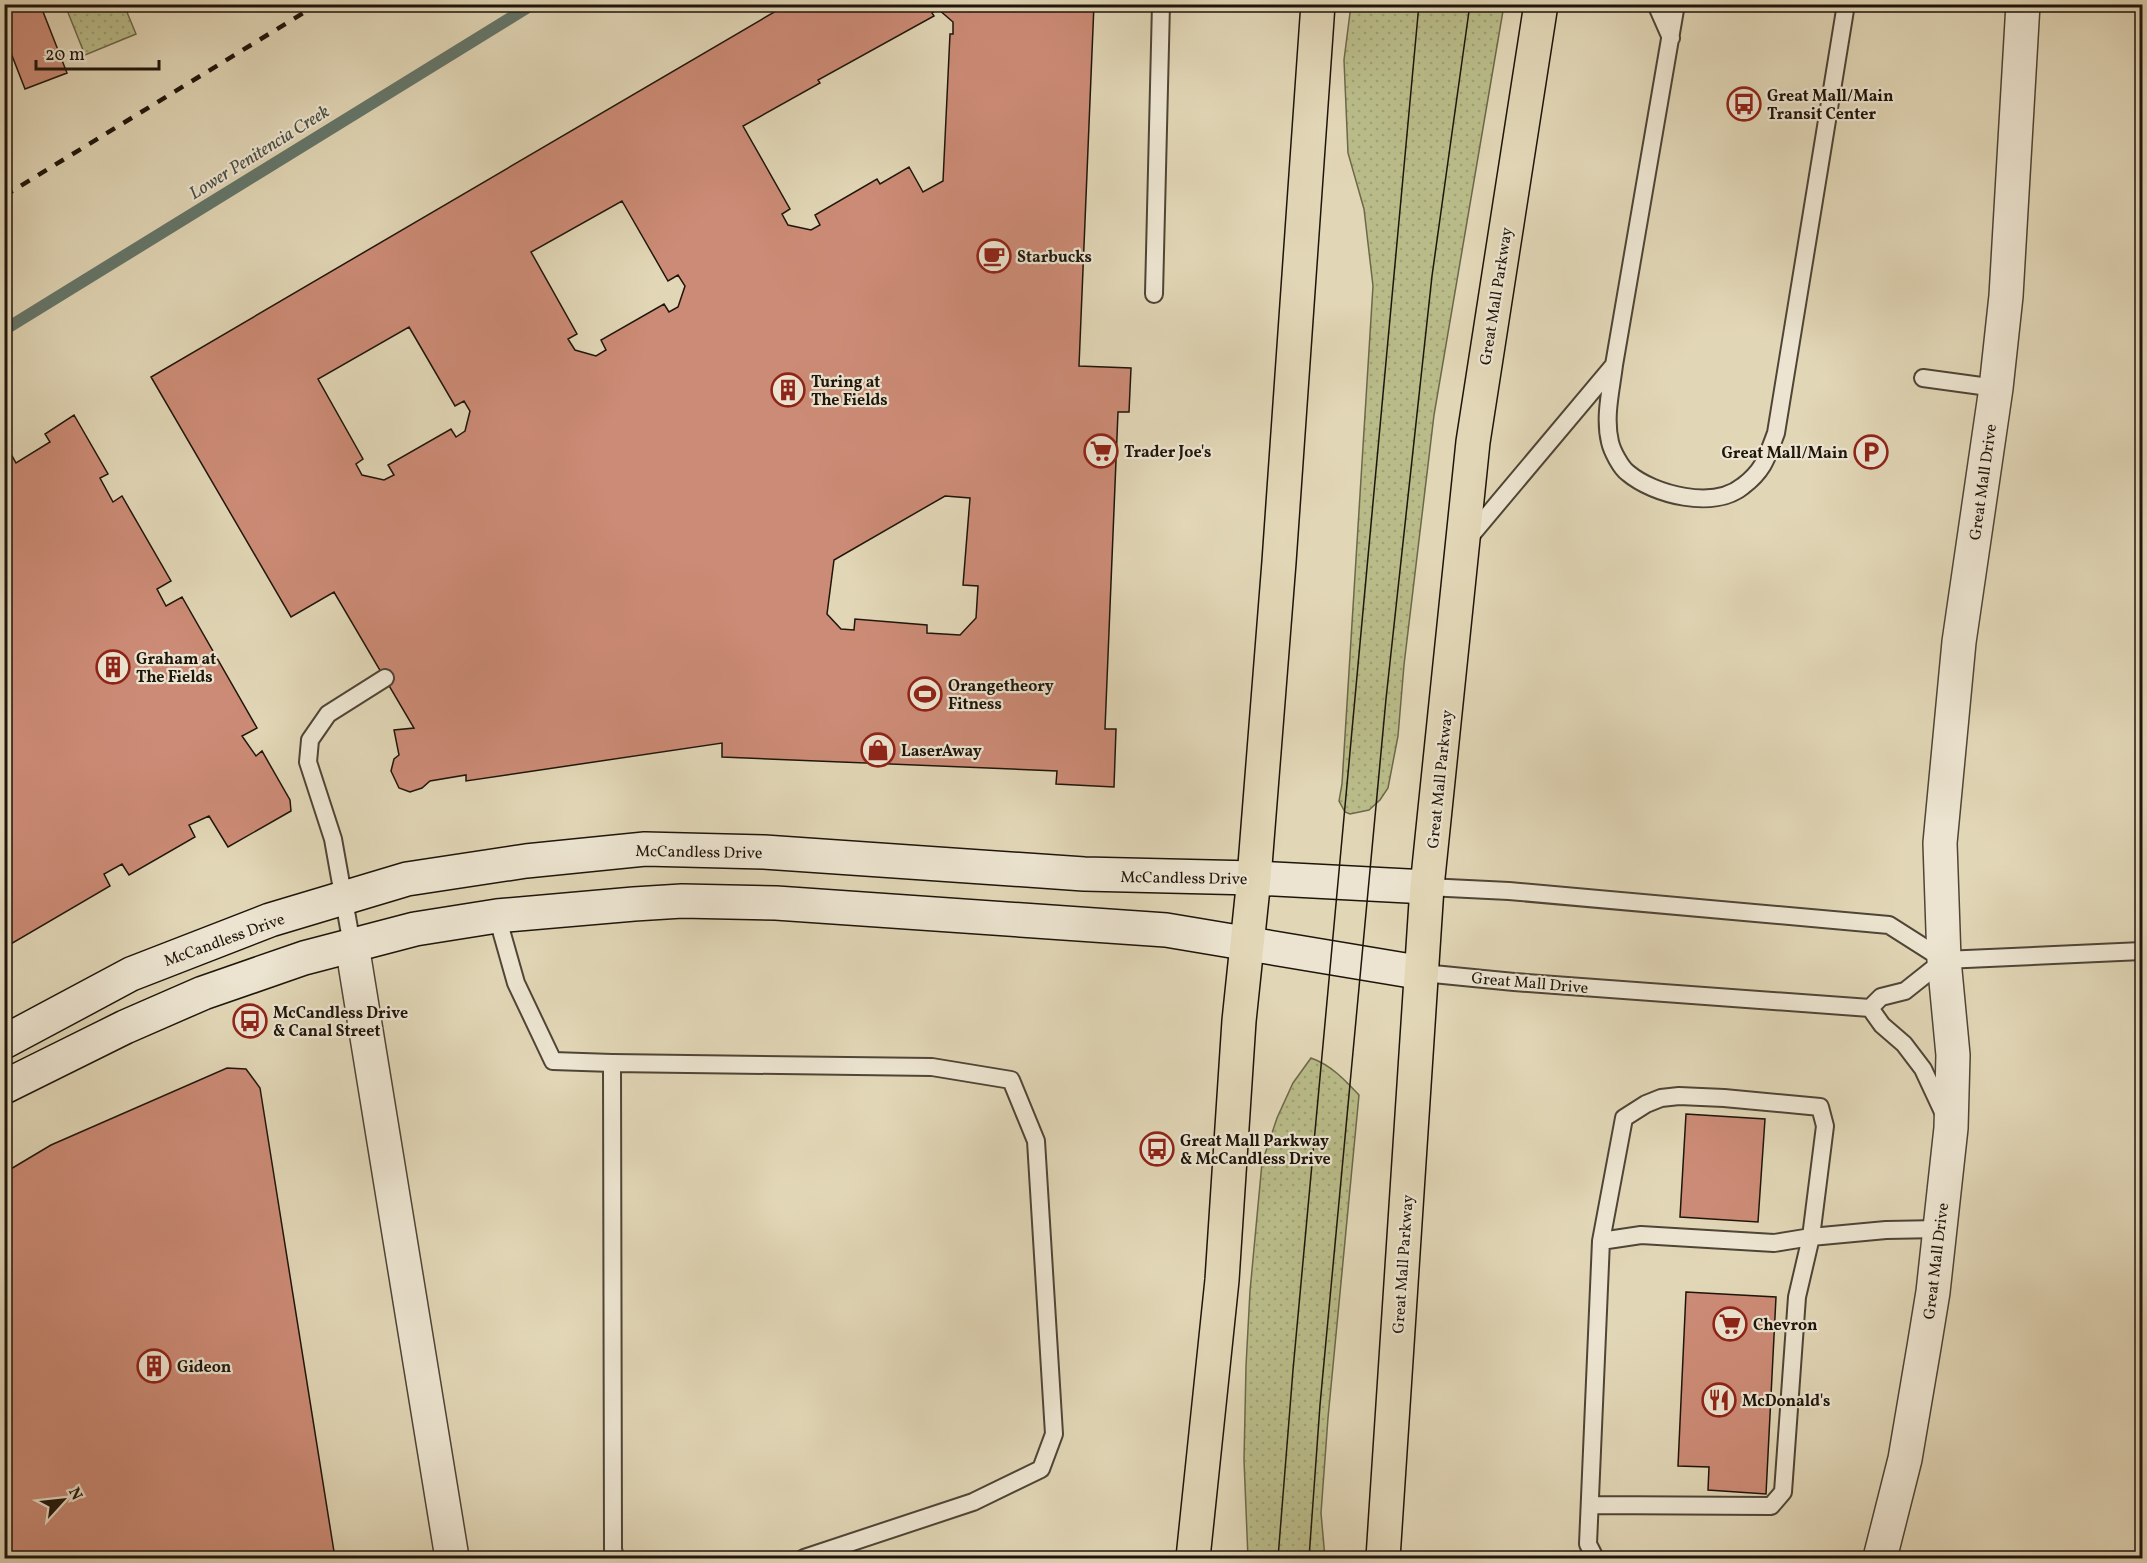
<svg xmlns="http://www.w3.org/2000/svg" width="2147" height="1563" viewBox="0 0 2147 1563" font-family="Vollkorn,serif">
  <style>
    .grass { fill: url(#grass-dots); stroke: #6c684a; stroke-width: 1.5 }
    .lines { fill: none; stroke-linecap: round; stroke-linejoin: round }
    .stream { stroke: #65776b; stroke-width: 12 }
    .building { fill: #cc8b76; stroke: #1e150b; stroke-width: 1.5; fill-rule: evenodd }
    .lane-casing { stroke: #4f4536; stroke-width: 20 }
    .street-casing { stroke: #4f4536; stroke-width: 36 }
    .secondary-casing { stroke: #1e150b; stroke-width: 36 }
    .primary-casing { stroke: #1e150b; stroke-width: 36 }
    .lane { stroke: #ece4d0; stroke-width: 16 }
    .street { stroke: #ece4d0; stroke-width: 33 }
    .secondary { stroke: #ece4d0; stroke-width: 33 }
    .primary { stroke: #e1d6b6; stroke-width: 33 }
    .tram { stroke: #1e150b; stroke-width: 1.5 }
    .rail { stroke: #1e150b; stroke-width: 4.5; stroke-dasharray: 10 10; stroke-linecap: butt }
    .labels { text-anchor: middle; stroke-width: 4.5; stroke-linejoin: round; paint-order: stroke }
    .poi-label { font-size: 16px; font-weight: bold; fill: #1e150b; stroke: #ece4d0; text-anchor: start }
    .street-label { font-size: 16px; fill: #1e150b; stroke: #ece4d0 }
    .water-label { font-size: 18px; font-style: italic; fill: #484e43; stroke: #ece4d0 }
  </style>
  <defs>
    <pattern id="grass-dots" width="8" height="8" patternUnits="userSpaceOnUse" patternTransform="scale(1.5)"><rect width="8" height="8" fill="#b9bc89"/><path d="M2 2h.1M6 6h.1" fill="none" stroke="#9fa175" stroke-width="1.8" stroke-linecap="round"/></pattern>
  </defs>
  <rect width="100%" height="100%" fill="#e1d6b6"/>
  <filter id="stains"><feTurbulence type="fractalNoise" baseFrequency=".00333" numOctaves="4"/><feColorMatrix values="0 0 0 0 .2 0 0 0 0 .09 0 0 0 0 .02 0 0 0 .5 -.17"/></filter>
  <radialGradient id="worn" r=".72"><stop offset=".6" stop-color="#630" stop-opacity="0"/><stop offset="1" stop-color="#630" stop-opacity=".3"/></radialGradient>
  <!-- grass -->
  <path class="grass" d="M65 5H124L136 34 85 55Z
    M1351 5H1504L1434 415 1404 665 1398 736 1388 788 1380 800 1369 810 1350 814 1345 812 1339 801 1342 784 1373 286 1364 209 1348 153 1344 60Z
    M1311 1058C1331 1065 1345 1080 1359 1095L1328 1418 1321 1513 1325 1558H1248L1244 1460 1246 1366 1250 1291 1262 1163 1277 1118 1293 1083Z"/>
  <g class="lines">
    <!-- stream -->
    <path class="stream" d="M4 330 533 4"/>
  </g>
  <!-- building -->
  <path class="building" d="M4 4H40L67 73 25 89 4 35Z
    M788 4H1094L1079 366 1131 368 1129 412H1118L1105 729H1116L1114 787 1056 784 1057 771 722 757V743L466 781V775L430 781 422 788 410 792 399 788 391 771 394 759 399 755 394 730 414 728 334 592 291 617 151 377ZM938 9 953 22V34H950L943 181 923 192 909 167 880 184 877 179 815 215 820 225 811 230 788 225 782 214 790 209 743 126 820 83 818 80 934 16 932 13ZM622 201 668 281 678 275 685 286 678 307 669 312 664 304 601 340 606 350 596 356 575 350 568 339 577 334 531 252ZM409 327 455 406 464 401 470 411 465 431 456 437 451 429 388 465 394 475 384 480 362 475 356 464 363 459 318 379ZM945 496 970 498 963 585 978 586 976 618 960 635 927 633V625L855 619 854 630 841 629 827 614 834 560Z
    M74 415 108 474 100 478 113 502 122 496 171 581 157 589 166 606 182 597 257 728 242 736 256 756 262 751 290 800 291 811 228 847 209 816 189 825 195 837 129 875 122 864 104 874 110 886 4 948V457L11 454 16 463 50 442 45 434Z
    M227 1068 246 1069 260 1088 335 1558H4V1173L51 1145Z
    M1686 1114 1765 1119 1758 1222 1680 1217Z
    M1686 1292 1776 1297 1766 1494 1708 1490 1709 1467 1678 1466Z"/>
  <g class="lines">
    <defs>
      <path id="lane" d="M1656 4 1671 38
        M1676 4 1614 365C1611 390 1604 417 1610 442 1612 451 1621 468 1628 473 1654 495 1714 510 1743 486 1764 470 1767 457 1776 433L1846 4
        M1154 294 1161 4
        M1923 378 1996 388
        M1467 540 1614 365
        M1427 887 1509 891 1889 925 1944 960
        M497 916 516 983 553 1061 612 1063 932 1067 1011 1080 1036 1141 1054 1434 1041 1469 973 1502 804 1558
        M352 945 333 839 308 762 310 740 328 714 385 678
        M1944 960 2142 951
        M1423 973 1514 982 1870 1008
        M1870 1008 1882 1025 1904 1044 1923 1069 1944 1114
        M1870 1008 1881 997 1905 991 1944 960
        M612 1063 613 1549 615 1558
        M1590 1505 1771 1506 1783 1492 1797 1297 1811 1237 1825 1126 1820 1107 1724 1098 1679 1096 1661 1098 1646 1104 1624 1118 1601 1241
        M1595 1558 1588 1544 1601 1241 1641 1235 1774 1243 1811 1237 1886 1230 1940 1229"/>
      <path id="street" d="M352 945 452 1558
        M1880 1558 1905 1459 1924 1347 1933 1292 1951 1128 1953 1055 1944 960 1940 843 1959 642 1996 388 2006 296 2023 4"/>
      <path id="secondary" d="M4 1042 131 974 270 920 407 879 526 861 645 849 764 852 1084 874 1254 878 1427 887
        M4 1087 125 1027 203 993 304 958 415 929 497 916 634 904 682 901 776 903 1166 930 1423 973"/>
      <path id="primary" d="M1193 1558 1222 1280 1239 1021 1254 878 1279 562 1318 4
        M1383 1558 1427 887 1473 442 1541 4"/>
    </defs>
    <!-- lane casing -->
    <use href="#lane" class="lane-casing"/>
    <!-- street casing -->
    <use href="#street" class="street-casing"/>
    <!-- secondary casing -->
    <use href="#secondary" class="secondary-casing"/>
    <!-- primary casing -->
    <use href="#primary" class="primary-casing"/>
    <!-- lane -->
    <use href="#lane" class="lane"/>
    <!-- street -->
    <use href="#street" class="street"/>
    <!-- secondary -->
    <use href="#secondary" class="secondary"/>
    <!-- primary -->
    <use href="#primary" class="primary"/>
    <!-- tram -->
    <path class="tram" d="M1278 1558 1293 1370 1419 4
      M1309 1558 1320 1405 1386 699 1432 276 1470 4"/>
    <!-- rail -->
    <path class="rail" d="M4 196 318 4"/>
  </g>
  <!-- icons -->
  <defs>
    <symbol id="bus-ring" viewBox="-11 -11 22 22"><circle r="9.5" fill="#ece4d0" stroke="#8f2418" stroke-width="1.5"/><path d="M-5-6H5V4H4V6H2V4H-2V6H-4V4H-5ZM-3.5-4V0h7V-4ZM-3.5 1.2v1.5H-2V1.2ZM2 1.2v1.5H3.5V1.2Z" fill="#8f2418"/></symbol>
    <symbol id="cafe-ring" viewBox="-11 -11 22 22"><circle r="9.5" fill="#ece4d0" stroke="#8f2418" stroke-width="1.5"/><path d="M-5.5-4.5H6V0H3Q3 3.5 0 3.5H-2.5Q-5.5 3.5-5.5 0ZM3-3.2v2h1.7v-2ZM-6 4.5H4V6H-6Z" fill="#8f2418"/></symbol>
    <symbol id="building-ring" viewBox="-11 -11 22 22"><circle r="9.5" fill="#ece4d0" stroke="#8f2418" stroke-width="1.5"/><path d="M-4-6H4V6H1V3H-1V6H-4ZM-2.5-4.3h1.7v1.8h-1.7ZM.8-4.3h1.7v1.8H.8ZM-2.5-1h1.7V.8h-1.7ZM.8-1h1.7V.8H.8Z" fill="#8f2418"/></symbol>
    <symbol id="supermarket-ring" viewBox="-11 -11 22 22"><circle r="9.5" fill="#ece4d0" stroke="#8f2418" stroke-width="1.5"/><path d="M-6-5.5h2.5l.6 2H6L4.5 2H-2.5L-4.4-4H-6ZM-1.5 3.2a1.3 1.3 0 1 0 .1 0ZM3 3.2a1.3 1.3 0 1 0 .1 0Z" fill="#8f2418"/></symbol>
    <symbol id="parking-ring" viewBox="-11 -11 22 22"><circle r="9.5" fill="#ece4d0" stroke="#8f2418" stroke-width="1.5"/><path d="M-3.5-5.5H1a3.5 3.5 0 0 1 0 7H-1V5.5H-3.5ZM-1-3.4V-.6H.8a1.4 1.4 0 0 0 0-2.8Z" fill="#8f2418"/></symbol>
    <symbol id="stadium-ring" viewBox="-11 -11 22 22"><circle r="9.5" fill="#ece4d0" stroke="#8f2418" stroke-width="1.5"/><path d="M0-5a6.5 5 0 1 0 0 10a6.5 5 0 1 0 0-10ZM-3.5-1.8h7v3.6h-7Z" fill="#8f2418"/></symbol>
    <symbol id="shop-ring" viewBox="-11 -11 22 22"><circle r="9.5" fill="#ece4d0" stroke="#8f2418" stroke-width="1.5"/><path d="M-5-2.5h2.3a2.7 3.5 0 0 1 5.4 0H5L5.5 6h-11ZM-1.5-2.5h3a1.5 2.3 0 0 0-3 0Z" fill="#8f2418"/></symbol>
    <symbol id="restaurant-ring" viewBox="-11 -11 22 22"><circle r="9.5" fill="#ece4d0" stroke="#8f2418" stroke-width="1.5"/><path d="M-5-6h1v4h1v-4h1v4h1v-4h1v5L-1.5 .5V6h-2V.5L-5-1ZM5-6V6H3V1.5H1.5Q1.5-4 5-6Z" fill="#8f2418"/></symbol>
  </defs>
  <g fill-rule="evenodd">
    <use href="#bus-ring" x="1725" y="85" width="38" height="38"/>
    <use href="#cafe-ring" x="975" y="237" width="38" height="38"/>
    <use href="#building-ring" x="769" y="371" width="38" height="38"/>
    <use href="#supermarket-ring" x="1082" y="432" width="38" height="38"/>
    <use href="#parking-ring" x="1852" y="433" width="38" height="38"/>
    <use href="#building-ring" x="94" y="648" width="38" height="38"/>
    <use href="#stadium-ring" x="906" y="675" width="38" height="38"/>
    <use href="#shop-ring" x="859" y="731" width="38" height="38"/>
    <use href="#bus-ring" x="231" y="1002" width="38" height="38"/>
    <use href="#bus-ring" x="1138" y="1130" width="38" height="38"/>
    <use href="#supermarket-ring" x="1711" y="1305" width="38" height="38"/>
    <use href="#building-ring" x="135" y="1347" width="38" height="38"/>
    <use href="#restaurant-ring" x="1700" y="1381" width="38" height="38"/>
  </g>
  <g class="labels">
    <!-- poi labels -->
    <g class="poi-label">
      <text x="1767" y="101">Great Mall/Main<tspan x="1767" dy="18">Transit Center</tspan></text>
      <text x="1017" y="262">Starbucks</text>
      <text x="811" y="387">Turing at<tspan x="811" dy="18">The Fields</tspan></text>
      <text x="1124" y="457">Trader Joe's</text>
      <text x="1848" y="458" text-anchor="end">Great Mall/Main</text>
      <text x="136" y="664">Graham at<tspan x="136" dy="18">The Fields</tspan></text>
      <text x="948" y="691">Orangetheory<tspan x="948" dy="18">Fitness</tspan></text>
      <text x="901" y="756">LaserAway</text>
      <text x="273" y="1018">McCandless Drive<tspan x="273" dy="18">&amp; Canal Street</tspan></text>
      <text x="1180" y="1146">Great Mall Parkway<tspan x="1180" dy="18">&amp; McCandless Drive</tspan></text>
      <text x="1753" y="1330">Chevron</text>
      <text x="177" y="1372">Gideon</text>
      <text x="1742" y="1406">McDonald's</text>
    </g>
    <!-- street labels -->
    <g class="street-label">
      <text transform="translate(1495 296) rotate(-81)" y="6">Great Mall Parkway</text>
      <text transform="translate(1982 482) rotate(-82)" y="6">Great Mall Drive</text>
      <text transform="translate(1439 779) rotate(-84)" y="6">Great Mall Parkway</text>
      <text transform="translate(699 851) rotate(1)" y="6">McCandless Drive</text>
      <text transform="translate(1184 877) rotate(1)" y="6">McCandless Drive</text>
      <text transform="translate(224 939) rotate(-20)" y="6">McCandless Drive</text>
      <text transform="translate(1530 982) rotate(5)" y="6">Great Mall Drive</text>
      <text transform="translate(1935 1261) rotate(-83)" y="6">Great Mall Drive</text>
      <text transform="translate(1402 1264) rotate(-86)" y="6">Great Mall Parkway</text>
    </g>
    <!-- water labels -->
    <g class="water-label">
      <text transform="translate(259 152) rotate(-32)" y="6">Lower Penitencia Creek</text>
    </g>
  </g>
  <!-- margin -->
  <rect width="2147" height="1563" fill="none" stroke="#e1d6b6" stroke-width="24"/>
  <rect x="6" y="6" width="2135" height="1551" fill="none" stroke="#1e150b" stroke-width="3"/>
  <rect x="12" y="12" width="2123" height="1539" fill="none" stroke="#1e150b" stroke-width="1.5"/>
  <!-- north arrow -->
  <g transform="translate(63 1500) rotate(63)" stroke="#ece4d0" stroke-width="4.5" paint-order="stroke">
  <path d="M0-4.5L10 22L0 15L-10 22Z" fill="#1e150b"/>
  <text y="-9" font-size="16" font-weight="bold" text-anchor="middle" fill="#1e150b">N</text>
  </g>
  <!-- scale -->
  <path d="M36 60v9h123v-9" fill="none" stroke="#1e150b" stroke-width="3"/>
  <text x="45" y="60" font-size="18" fill="#1e150b" stroke="#ece4d0" stroke-width="4.5" paint-order="stroke">20 m</text>
  <rect width="100%" height="100%" filter="url(#stains)"/>
  <rect width="100%" height="100%" fill="url(#worn)"/>
</svg>
